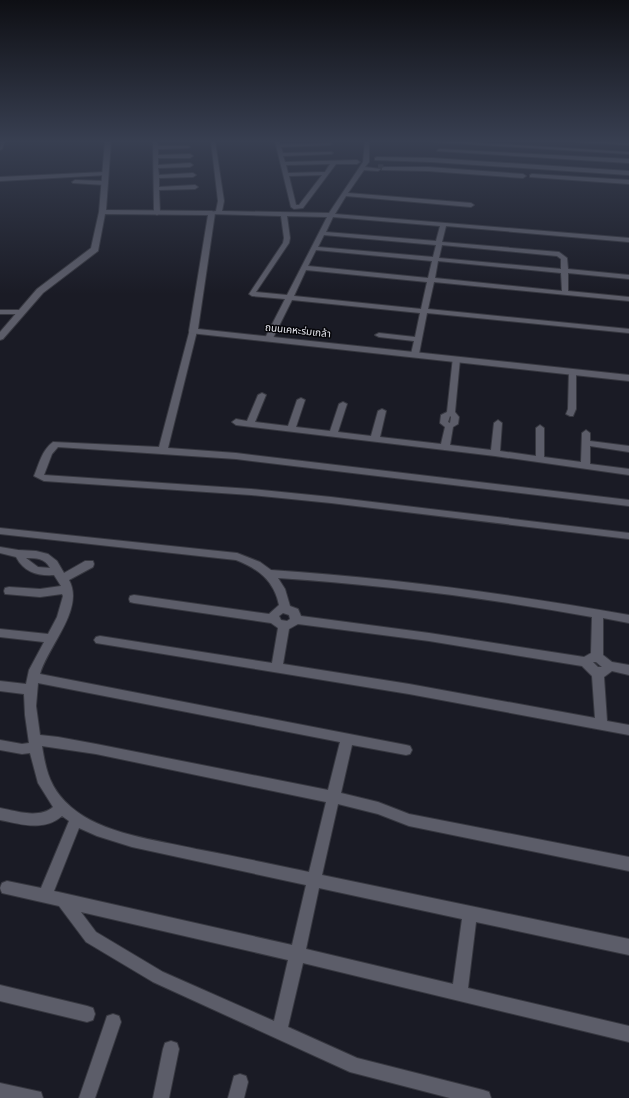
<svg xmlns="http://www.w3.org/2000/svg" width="629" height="1098" viewBox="0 0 629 1098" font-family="Overpass,'Noto Sans Thai',sans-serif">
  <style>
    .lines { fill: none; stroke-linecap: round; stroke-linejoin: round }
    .street-tunnel { stroke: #393a43; stroke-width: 5.5; stroke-dasharray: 5.5 2.5; stroke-linecap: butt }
    .street-casing { stroke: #373840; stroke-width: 2 }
    .secondary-casing { stroke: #373840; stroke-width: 2 }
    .street { fill: #5c5d69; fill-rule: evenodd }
    .secondary { fill: #5c5d69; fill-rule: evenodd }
    .labels { text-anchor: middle; stroke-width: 3; stroke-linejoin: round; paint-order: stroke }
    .far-street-label { font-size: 10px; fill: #e8e9f0; stroke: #06060a }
  </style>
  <rect width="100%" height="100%" fill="#1a1b25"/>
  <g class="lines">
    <!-- street-tunnel -->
    <path class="street-tunnel" d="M378 167H384"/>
    <defs>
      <path id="street" d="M1 141H5L2 149 0 150Z
        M153 141H157L158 146H188L190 147 188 148 158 149V155L190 154 193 156 190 158H158V165L190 163 193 165 190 167 158 168 159 175 193 173 196 175 193 177 159 178V187L195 185 198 187 195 189 159 190 160 213 157 215 154 213Z
        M211 141H215L224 201 222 211 329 213 363 162 365 141H369V162L365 167 381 169 378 171 364 170 348 193 471 203 474 205 471 207 346 196 335 214 629 238V242L446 226 442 242 559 252 567 258 568 269 629 275V279L568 273V291L629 297V301L434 282 428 309 629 329V333L427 313 419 354 415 356 411 354 414 341 379 337 375 335 379 333 415 337 420 313 292 300 272 340H266L265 338 285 299 252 296 249 294 283 243 284 238 281 216 210 214V212L216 211 218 201ZM287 216 327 217 287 295 256 292 289 243 290 238ZM333 217 440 226 436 241 326 232ZM324 235 436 245 433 257 318 247ZM442 245 557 256 561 259V269L439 258ZM316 250 432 261 428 278 308 266ZM438 261 561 273 562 291 435 278ZM306 270 427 282 421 309 294 296Z
        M275 141H279L280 144 330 143 332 144 330 145 281 147 283 153 331 152 333 153 331 154 283 156 285 162 357 160 360 162 357 164H336L303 208 294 209 291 207ZM330 164 325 172 288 173 286 165ZM322 175 299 205H296L289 176Z
        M433 141H451L629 152V154L435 142Z
        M574 141 629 143V145L576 142Z
        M439 149 629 159V163L437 151Z
        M377 157 432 158 629 171V175L432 162 375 160V158Z
        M384 167H428L523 174 526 176 523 178 428 171 382 170V168Z
        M105 172 107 173V175L0 181V177Z
        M532 174 629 180V184L530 177V175Z
        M75 180 105 181 108 183 105 185 73 183 72 182Z
        M0 310H21L24 312 21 314H0Z
        M190 329H193L197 331 168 448 236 453 629 500V506L236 459 58 447 52 454 44 475 251 489 331 497 629 533V539L331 503 251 495 44 481 34 476C39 464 42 450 53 442L159 447Z
        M453 357H456L460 359 455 412 459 417 458 424 453 427 450 445 491 450 494 423 498 420 502 423 500 451 536 456V428L540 425 544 428V457L581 462 582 433 586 430 590 433V441L629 446V452L590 446V464L629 469V475L495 456 236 425 232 422 236 419 247 421 258 395 262 393 266 395 255 422 288 426 297 400 301 398 305 400 296 427 330 431 339 404 343 402 347 404 338 432 371 436 378 411 382 409 386 411 380 437 441 444 445 427 440 423 441 415 447 412ZM450 416 451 417 450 423 448 422Z
        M569 370H572L576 372V409L573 416H570L566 414 568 409Z
        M0 528 237 553 260 562 271 570C392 578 511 594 629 615V623L603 618V655L612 662 629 665V675L612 671 604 677 607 721 629 725V735L409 694 96 643 94 640 96 637 100 636 272 663 278 628 271 623 134 603 130 602 129 599 130 596 134 595 269 614 279 605C274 581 259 569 236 560L0 534ZM278 578C384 585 489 598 592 617L591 653 584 657 429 633 301 616 298 609 290 606 285 589ZM283 613 289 615 290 619 287 621 281 620 279 616ZM298 624 429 641 582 666 592 676 595 718 409 684 283 664 289 629ZM593 662H596L602 667H598Z
        M0 547 18 550 36 551 48 554 57 561 64 573 85 561H93L94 564 93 567 69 580C85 609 48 646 40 674L406 745 410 746 412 750 410 754 406 755 352 745 341 793 378 802 409 814 629 857V871L409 826 378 814 338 804 322 875 629 939V955L476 922 468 988 629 1026V1042L303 963 288 1027 357 1058 483 1090 489 1092 491 1098H450L350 1072 153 982 86 942 59 906 2 893 0 888 2 883 7 881 41 888 69 821 62 816C44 832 20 824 0 820V808C16 811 39 819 53 807L38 783 30 753 22 754 0 750V740L22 744 29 743 25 715 24 694 0 691V681L26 684 29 670 44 642 0 637V629L48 634 57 617 63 596 62 594 40 597 5 594 4 591 5 588 9 587 40 589 61 586 54 575C37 576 24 572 16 557L0 553ZM26 558C36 558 45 558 50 568L38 567ZM38 683 340 742 328 790 96 744 58 737 40 735 36 706ZM42 746 96 754 326 802 309 872C271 864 234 856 196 849 157 840 102 834 71 807 50 789 46 771 42 746ZM79 828 97 836 132 847 306 885 292 945 54 891ZM319 888 462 919 453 984 306 949ZM81 912 288 960 274 1021 163 972 96 932Z
        M0 985 87 1006 93 1008 95 1014 93 1020 87 1022 0 1001Z
        M113 1014 119 1016 121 1022 95 1098H79L105 1022 107 1016Z
        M171 1041 177 1043 179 1049 169 1098H153L163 1049 165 1043Z
        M240 1074 246 1076 248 1082 244 1098H228L234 1076Z
        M0 1083 41 1092 43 1098H0Z"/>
      <path id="secondary" d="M105 141H111L106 210 212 211 215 213 198 329 629 375V381L190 333 189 331 208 215 105 214 98 251 43 293 3 339 0 340V332L37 289 91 248 99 212Z"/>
    </defs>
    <!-- street casing -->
    <use href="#street" class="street-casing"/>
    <!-- secondary casing -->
    <use href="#secondary" class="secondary-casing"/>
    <!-- street -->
    <use href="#street" class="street"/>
    <!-- secondary -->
    <use href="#secondary" class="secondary"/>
  </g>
  <!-- sky -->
  <linearGradient id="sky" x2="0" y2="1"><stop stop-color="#0e0f14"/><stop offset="0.48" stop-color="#383f51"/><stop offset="1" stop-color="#383f51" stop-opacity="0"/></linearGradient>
  <rect width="629" height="294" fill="url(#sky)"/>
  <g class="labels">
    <!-- far-street labels -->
    <g class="far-street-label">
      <text transform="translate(298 330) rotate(6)" y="4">ถนนเคหะร่มเกล้า</text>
    </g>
  </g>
</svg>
